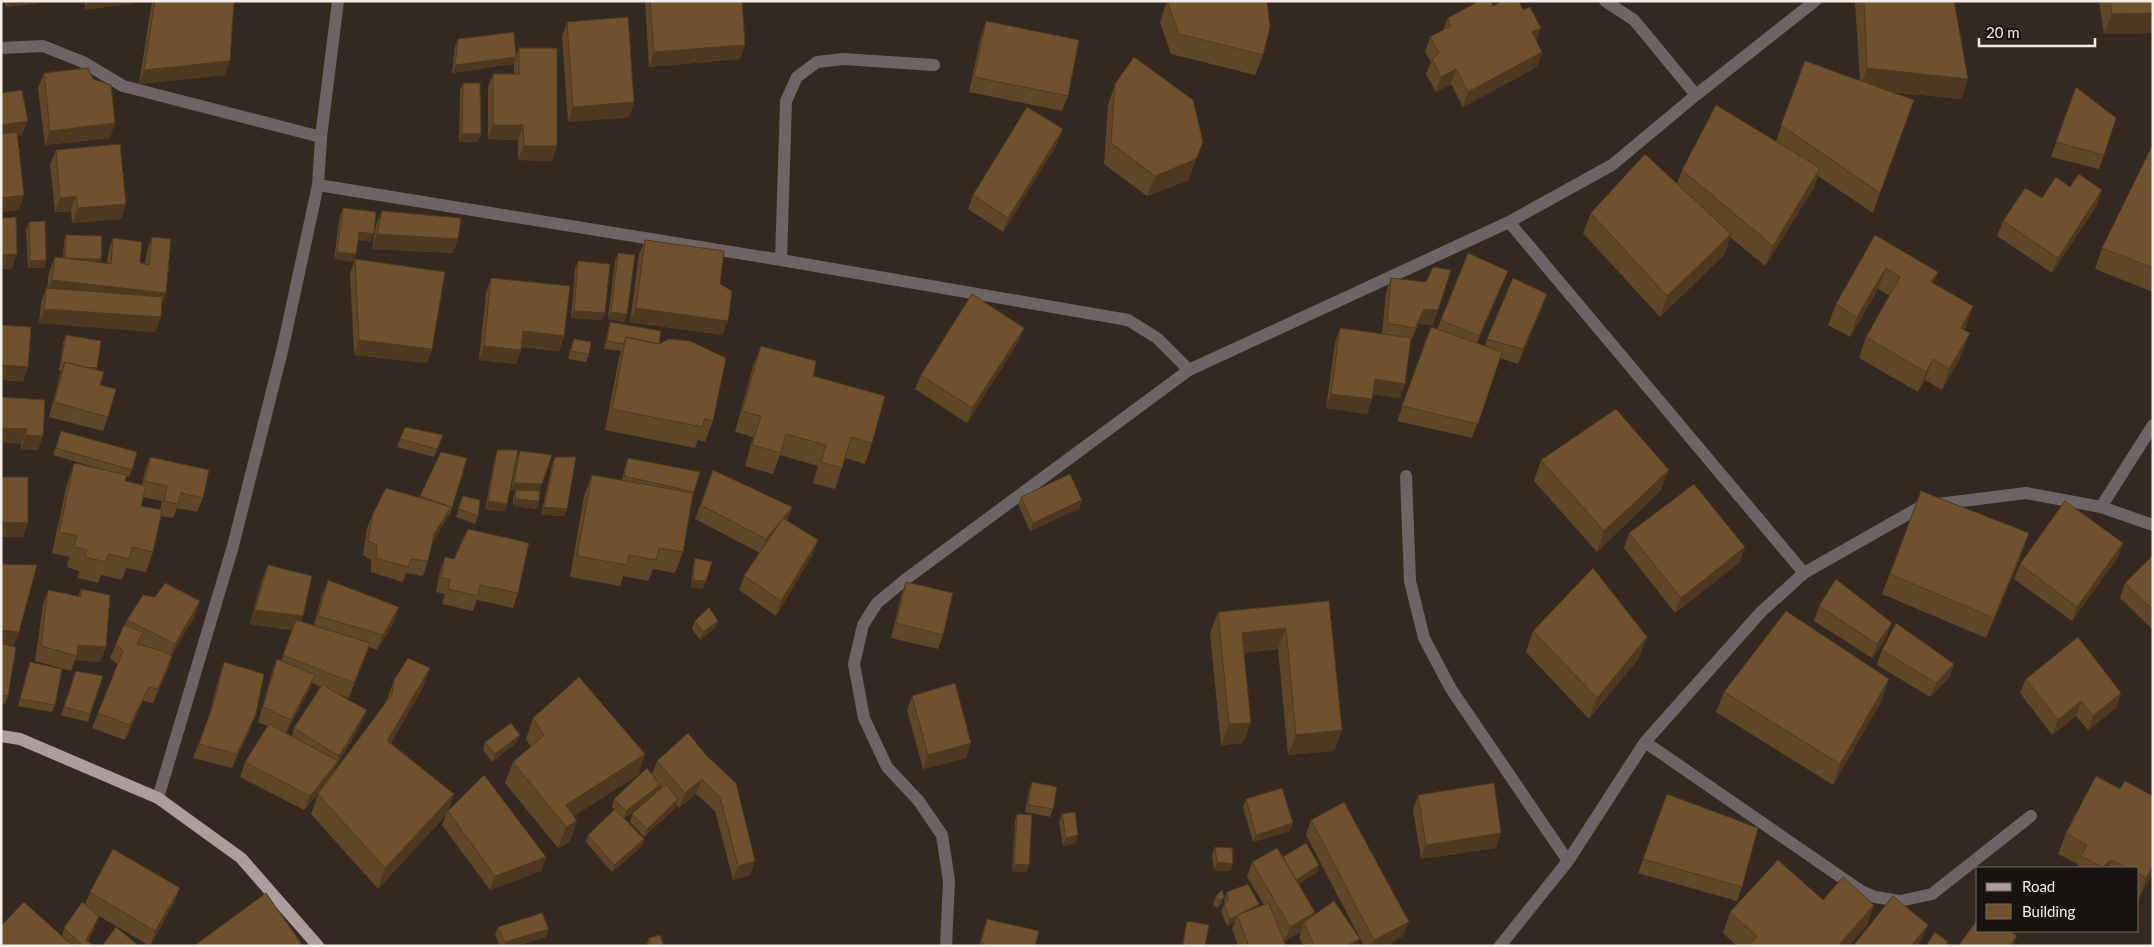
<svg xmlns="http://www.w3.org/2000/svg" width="2154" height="947" viewBox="0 0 2154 947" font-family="Lato,sans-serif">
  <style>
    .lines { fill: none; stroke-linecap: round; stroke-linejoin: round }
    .minor { stroke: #6c6465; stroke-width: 12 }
    .major { stroke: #ad9d9e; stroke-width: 12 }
    .wall { fill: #5f4628; fill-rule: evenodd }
    .shaded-wall { fill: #4e3920 }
    .building { fill: #6f512e; stroke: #4e3920 }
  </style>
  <rect width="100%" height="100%" fill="#332920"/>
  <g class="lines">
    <!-- minor -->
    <path class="minor" d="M1605 1 1634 20 1696 95
      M1 48 43 46 83 62 123 86 321 137
      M318 185 781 260 1128 320 1157 338 1189 370
      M1509 222 1804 573
      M781 260 786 101 797 77 817 62 843 59 934 65
      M1406 476 1410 581 1424 638 1451 689 1568 861
      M2101 507 2153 425
      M1645 742 1861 891 1875 897 1900 901 1932 894 2031 816
      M158 798 233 546 283 347 318 185 321 137 338 1
      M946 946 949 881 942 835 918 800 887 767 864 718 854 664 863 625 877 603 906 579 1189 370 1509 222 1612 165 1696 95 1815 1
      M1500 946 1568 861 1645 742 1761 612 1804 573 1922 506 2026 493 2101 507 2153 525"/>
    <!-- major -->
    <path class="major" d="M1 736 20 739 158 798 241 858 318 946"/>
  </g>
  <!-- wall -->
  <path class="wall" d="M3 1H39V3L7 7Z
    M85 1H149L85 10Z
    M152 1H234L225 75 139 84Z
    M645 1H742L745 45 740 59 649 67Z
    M1167 1 1263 55 1255 75 1171 54 1160 22Z
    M1855 1H1954L1968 79 1961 99 1890 92 1880 193 1873 213 1818 176 1813 189 1765 266 1730 237 1724 255 1660 317 1583 233 1591 213 1677 184 1682 170 1776 141 1805 61 1860 81Z
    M2099 1H2153V33L2104 34Z
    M1493 6 1536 41 1542 52 1537 67 1463 107 1451 84 1436 92 1426 74 1431 62 1425 52 1430 37 1443 30 1448 18Z
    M986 21 1068 96 1062 111 969 92 981 36Z
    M567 22 634 102 629 117 568 122 562 37Z
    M458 39 516 56 519 48 552 161 518 160V140L488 139V88L493 74H514V63V64L452 73 455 46Z
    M44 73 93 79 110 138 45 145 38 88Z
    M463 83 481 134 478 142H459L460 90Z
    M1115 84 1189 180 1147 196 1104 164 1108 105Z
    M2076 87 2104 155 2099 169 2051 157Z
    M1057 144 1003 232 968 209 973 195Z
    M2153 144V292L2095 269 2102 248Z
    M56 150 126 204 121 219 72 223 71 211 55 212 50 164Z
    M2070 187 2097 205 2052 273 1997 236 2003 221 2042 198Z
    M343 208 371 241 358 240 356 254 353 262 334 259 340 215Z
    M382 211 458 239 453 253 372 249 376 225Z
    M29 222 46 260 44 268H28L26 230Z
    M66 235 101 259 100 262 107 263 108 253 113 238 140 263 145 264 147 251 152 237 166 293 162 304 161 317 155 332 39 323 41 303 46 288 47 289 49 272 55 257 63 258 64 242Z
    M1875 235 1933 283 1973 306 1964 330 1962 354 1942 390 1925 380 1918 392 1859 358 1866 337 1890 296 1878 289 1850 337 1828 325 1836 304Z
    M645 240 720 284 728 321 722 335 630 322 639 254Z
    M618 253 627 314 624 322 608 319 615 261Z
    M355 259 432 349 427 363 354 355 350 273Z
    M578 261 602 320 571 318 575 269Z
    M491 278 564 336 559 351 521 347V350L516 364 479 360 486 293Z
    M1391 278 1433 325 1419 324 1411 341 1400 398 1373 394 1372 399 1367 414 1326 408 1335 343 1340 328 1382 334 1386 293Z
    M1502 285 1477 343 1485 346 1487 339 1542 308 1518 364 1500 358 1472 438 1397 421 1431 327 1437 330 1441 320Z
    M610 322 659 344 713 421 705 442 698 440 695 448 605 430 619 358 621 351 604 349 608 330Z
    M1024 328 1018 342 967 423 915 389 921 375Z
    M66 335 101 341 96 370 108 417 103 431 49 417 61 371H59L63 343Z
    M574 339 589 354 586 362 568 359 571 347Z
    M761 346 813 376 872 443 865 464 845 458 835 489 813 483 818 466 780 455 773 474 745 466 753 437 735 432 753 366Z
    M1 397 45 400 38 450 21 449V444L1 442Z
    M405 427 443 435 434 457 397 447Z
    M61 431 132 470 129 477 126 476 125 481 142 485 145 471 150 457 203 498 197 512 177 508 173 518 161 516 153 552 146 572 126 568 122 580 101 575 98 583 78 578 79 571 67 567 69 557 52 553 67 484 74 463 104 470 53 455ZM143 497 162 501 160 510 141 506Z
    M497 450 507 504 504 511 485 509 495 457Z
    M520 451 540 491 539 501 537 509 513 506V497L516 490H511L517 459Z
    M441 452 452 508 449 516 448 515 445 522 432 543 428 561 423 576 406 573 403 582 371 572V560L363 555 367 528 373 514 419 498Z
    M555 457 564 516 541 515 552 465Z
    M628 458 694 492 693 495 683 552 675 573 653 569 648 581 623 576 620 586 570 577 584 496 592 475 622 480 625 466Z
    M1541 460 1661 490 1597 552 1534 481Z
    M713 470 792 507 787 520 813 554 776 616 739 590 744 576 760 553 695 519Z
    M1921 491 2022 554 1986 638 1882 594Z
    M463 496 478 516 475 524 456 517Z
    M1021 497 1080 508 1030 531 1018 504Z
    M1629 533 1740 562 1675 613 1624 548Z
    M2123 543 2118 557 2072 621 2014 579 2020 564Z
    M2153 555V630L2120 598 2125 583Z
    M445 557 518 593 513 608 477 600 473 611 442 604 445 594 436 592 440 571Z
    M695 558 703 589 691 587 693 566Z
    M268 565 301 621 314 625 322 595 328 580 394 622 377 650 369 647 349 698 336 693 361 724 336 767 334 773 386 702 394 680 430 668 422 689 391 743 454 794 448 810 546 857 541 871 490 890 442 825 446 815 378 889 311 814 318 794 322 789 304 810 240 777 245 762 268 726 258 722 272 673 277 659 281 661 292 630 250 624 262 580ZM312 683 321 687 294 728 292 736 286 733 309 690Z
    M906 582 943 635 938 649 891 638 901 596Z
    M81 589 106 647 100 662 75 660 71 671 35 661 43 605 48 590 78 597Z
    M1329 601 1342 730 1334 751 1288 755 1278 649 1244 653 1243 743 1221 745 1210 633 1218 612Z
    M1819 606 1886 638 1872 658 1814 621Z
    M195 616 171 656H172L167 671 153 703 143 701 125 740 92 728 118 665 110 658 116 644 127 620Z
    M695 621H718L715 628 700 640 692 629Z
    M1533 631 1639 658 1589 719 1526 652Z
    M19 632 13 646 8 696 5 704 1 703V645Z
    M1882 650 1954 664 1949 678 1930 697 1877 665Z
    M30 662 55 705 52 712 18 706Z
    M224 662 250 729 232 768 193 758 209 716 219 677Z
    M76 671 103 676 88 722 61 715Z
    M1889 679 1882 700 1833 785 1716 712 1724 692Z
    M2026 679 2121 693 2116 708 2088 730 2076 716 2052 735 2020 693Z
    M912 696 966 758 923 769 907 710Z
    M533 718 645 754 638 775 574 816 570 842 558 848 505 783 513 762 531 747 526 739Z
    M688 733 755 861 750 875 733 880 715 811 696 794 679 808 677 805 676 807 644 837 630 822 632 814 653 796 624 818 644 839 641 847 612 872 586 842 588 835 615 810 612 807 614 799 652 774 657 761ZM660 786 662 788 658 792Z
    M485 742H517L492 762 483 750Z
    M1032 782 1053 809 1050 817 1025 812 1029 790Z
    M2120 789 2153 796V872L2139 898H2138V868H2077L2078 864 2058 854 2066 833Z
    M1667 794 1742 887 1737 901 1638 873Z
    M1418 795 1496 848 1421 859 1413 810Z
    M1246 799 1290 831 1253 842 1243 807Z
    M1017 814 1029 865 1026 872 1012 871 1015 822Z
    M1062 814 1076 843 1063 846 1059 822Z
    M1311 820 1403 936 1386 946H1364L1306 835Z
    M1215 847 1233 864 1230 871 1214 870 1212 855Z
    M1283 857 1319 865 1317 872 1299 884 1314 915 1357 946H1303L1299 937 1301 932 1285 941 1281 935 1286 946H1238L1232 929 1235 922 1227 926 1221 911 1225 903 1224 900 1227 892 1258 907 1264 905 1247 877 1252 862Z
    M1222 890 1221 904 1217 908 1213 904 1216 896Z
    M90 892 174 903 150 946 99 916 94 930 88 941 94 946H1L62 936 64 928 85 905Z
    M1823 900 1874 905 1867 925 1849 946H1737L1723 933 1730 912Z
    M987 919 1035 946H979L982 934Z
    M1187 921 1205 946H1182L1185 929Z
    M498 927 546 937 516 946H500L495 935Z
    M649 938 662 946H646Z"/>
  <!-- shaded-wall -->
  <path class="shaded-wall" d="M9 1H39V3L7 7Z
    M88 1H149L85 10Z
    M2153 13V33L2104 34 2112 14Z
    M1541 28 1536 42 1532 32Z
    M745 45 740 59 649 67 654 52Z
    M1542 52 1537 67 1463 107 1468 92Z
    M516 57 514 64 452 73 455 65Z
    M230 61 225 75 139 84 144 70Z
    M1867 68 1968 79 1961 99 1860 88Z
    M1456 69 1451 84 1436 92 1441 77Z
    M634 102 629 117 568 122 573 107Z
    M28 121 22 135 1 138V125Z
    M115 123 110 138 45 145 50 131Z
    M493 125H523L518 140 488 139Z
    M1063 129 1057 144 1003 232 1008 218Z
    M462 134H481L478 142H459Z
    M524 146H557L552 161 518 160Z
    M1196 159 1189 180 1147 196 1155 176Z
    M1820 168 1813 189 1765 266 1773 246Z
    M2102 190 2097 205 2052 273 2058 258Z
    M24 195 19 210 1 212V198Z
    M76 196 71 211 55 212 60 198Z
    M126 204 121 219 72 223 78 208Z
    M359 232 374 234 371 241 356 239Z
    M377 234 458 239 453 253 372 249Z
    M1731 234 1724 255 1660 317 1667 296Z
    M337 252 356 254 353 262 334 259Z
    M17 254 12 269H1V255Z
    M65 258 101 259 99 266 63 265Z
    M46 260 44 268H28L30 261Z
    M1886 268 1878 289 1850 337 1857 317Z
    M1508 271 1502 285 1474 351 1479 336Z
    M1938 272 1930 293 1931 282Z
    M52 280 166 293 160 307 46 295Z
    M1547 294 1542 308 1518 364 1523 349Z
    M1973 306 1966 327 1953 349 1961 328Z
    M636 308 728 321 722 335 630 322Z
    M44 309 161 317 155 332 39 323Z
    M1424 309 1438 310 1433 325 1419 324 1410 343 1415 328Z
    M574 311 605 313 602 320 571 318Z
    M611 312 627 314 624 322 608 319Z
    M1024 328 1018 342 967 423 972 408Z
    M523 331 564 336 559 351 518 346Z
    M1970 333 1962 354 1942 390 1949 369Z
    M359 340 432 349 427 363 354 355Z
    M484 346 521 350 516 364 479 360Z
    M1933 359 1925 380 1918 392 1926 372Z
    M1 365 28 367 23 382 1 380Z
    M1375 379 1405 384 1400 398 1370 394Z
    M1331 394 1372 399 1367 414 1326 408Z
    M1 428 27 429 21 444 1 442Z
    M26 435 43 436 38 450 21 449Z
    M1669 470 1661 490 1597 552 1604 531Z
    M514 483 542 484 539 492 511 490Z
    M515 499 539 501 537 509 513 506Z
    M1082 500 1080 508 1030 531 1033 523Z
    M488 501 507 504 504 511 485 509Z
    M451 507 445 522 429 548 434 534Z
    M544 507 567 509 564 516 541 515Z
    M792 507 786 521 760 554 766 539Z
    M1 522 28 523 23 537H1Z
    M2029 533 2022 554 1986 638 1994 618Z
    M818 540 813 554 776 616 781 601Z
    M2123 543 2118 557 2072 621 2077 607Z
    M1745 547 1740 562 1675 613 1681 598Z
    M693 580 706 581 703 589 691 587Z
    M200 601 195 616 170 658 175 644Z
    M399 607 394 622 377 650 383 635Z
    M255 610 303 616 298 630 250 624Z
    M718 621 715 628 700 640 703 632Z
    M1892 623 1886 638 1872 658 1877 644Z
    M1286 628 1278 649 1235 654 1242 633Z
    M1 630 19 632 13 646 1 645Z
    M1647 637 1639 658 1589 719 1597 698Z
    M370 643 365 658 349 698 354 683Z
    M78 645 106 647 100 662 75 660Z
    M172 656 167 671 153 703 158 689Z
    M1954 664 1949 678 1930 697 1936 683Z
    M430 668 422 689 380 761 387 741Z
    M315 675 309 690 285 735 291 720Z
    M1889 679 1882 700 1833 785 1840 764Z
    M149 687 143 701 125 740 130 725Z
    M2121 693 2116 708 2088 730 2093 716Z
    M2081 701 2076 716 2052 735 2058 720Z
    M367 710 361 724 336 767 333 775 304 810 310 796 337 762 339 756Z
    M256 714 250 729 232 768 237 754Z
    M1251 723 1243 743 1221 745 1229 724Z
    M1342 730 1334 751 1288 755 1296 735Z
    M520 735 517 742 492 762 495 754Z
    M971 743 966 758 923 769 928 755Z
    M645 754 638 775 563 823 566 805Z
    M702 779 696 794 679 808 685 793Z
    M660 785 658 793 624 819 626 811Z
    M454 794 446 815 378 889 385 868Z
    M678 799 676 807 644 837 647 829Z
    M577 821 570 842 558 848 566 827Z
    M1293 823 1290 831 1253 842 1256 835Z
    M1501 833 1496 848 1421 859 1426 845Z
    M1078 835 1076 843 1063 846 1066 838Z
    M644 839 641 847 612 872 614 865Z
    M546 857 541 871 490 890 495 876Z
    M2111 860 2108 868H2102L2103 867Z
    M755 861 750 875 733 880 738 866Z
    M1217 862 1233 864 1230 871 1214 870Z
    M1014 864 1029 865 1026 872 1012 871Z
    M1319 865 1317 872 1291 889 1294 881Z
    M2153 866V872L2139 898 2146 878Z
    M180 888 174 903 150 946 155 931Z
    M1224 897 1221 904 1217 908 1220 901Z
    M1259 904 1256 912 1237 915Z
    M1874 905 1867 925 1849 946H1838Z
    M1315 912 1310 927 1304 922 1301 932 1285 941 1290 927Z
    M1237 915 1235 922 1227 926 1230 919Z
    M99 916 94 930 86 946V940Z
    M1409 922 1403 936 1386 946H1372L1374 940Z
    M1928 925 1922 939 1917 946H1911Z
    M549 929 546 937 516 946H504L505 942Z
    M2017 936 2013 946H2010Z
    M1360 939 1357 946H1346Z"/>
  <!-- building -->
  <path class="building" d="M155 1H234L230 61 144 70Z
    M650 1H742L745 45 654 52Z
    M1167 1H1267L1270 27 1263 55 1179 34Z
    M1479 1H1491L1493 6 1502 1H1519L1523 10 1530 7 1541 28 1532 32 1542 52 1468 92 1456 69 1441 77 1432 59 1439 53 1430 37 1451 26 1448 18Z
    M1864 1H1954L1968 79 1867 68Z
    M2110 1H2153V13L2112 14Z
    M628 17 634 102 573 107 567 22Z
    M986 21 1079 40 1068 96 974 77Z
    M514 32 516 57 455 65 458 39Z
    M519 48H557V146H524L523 125H493V74H519Z
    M1134 57 1193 100 1203 142 1196 159 1155 176 1111 143 1115 84Z
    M1805 61 1914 100 1880 193 1781 125Z
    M88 68 93 79 111 85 115 123 50 131 44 73Z
    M463 83H480L481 134H462Z
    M2076 87 2116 118 2104 155 2056 142Z
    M22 90 28 121 1 125V93Z
    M1716 105 1820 168 1773 246 1682 170Z
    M1027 107 1063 129 1008 218 973 195Z
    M17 132 24 195 1 198V134Z
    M120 144 126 204 78 208 76 196 60 198 56 150Z
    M2153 144V268L2102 248Z
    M1645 154 1731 234 1667 296 1591 213Z
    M2079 174 2102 190 2058 258 2003 221 2025 188 2042 198 2056 177 2070 187Z
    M343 208 376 212 374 234 359 232 356 254 337 252Z
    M382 211 461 218 458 239 377 234Z
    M16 217 17 254 1 255V218Z
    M45 221 46 260 30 261 29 222Z
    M66 235 102 236 101 259 65 258Z
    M1875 235 1938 272 1931 282 1973 306 1961 328 1970 333 1949 369 1933 359 1926 372 1866 337 1900 277 1886 268 1857 317 1836 304Z
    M152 237 171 239 166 293 52 280 55 257 111 264 113 238 142 242 140 263 149 265Z
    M645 240 724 251 720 284 732 291 728 321 636 308Z
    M618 253 635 255 627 314 611 312Z
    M1468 253 1508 271 1479 336 1441 320Z
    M355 259 445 272 432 349 359 340Z
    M578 261 610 264 605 313 574 311Z
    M1433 267 1451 270 1438 310 1424 309 1415 328 1387 323 1391 278 1426 282Z
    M491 278 570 286 564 336 523 331 521 350 484 346Z
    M1513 278 1547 294 1523 349 1487 339Z
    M46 288 162 297 161 317 44 309Z
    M972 294 1024 328 972 408 921 375Z
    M610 322 661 331 659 344 626 337 624 344 607 341Z
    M1 325 31 327 28 367 1 365Z
    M1431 327 1502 352 1478 424 1402 406Z
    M1340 328 1411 338 1405 384 1375 379 1372 399 1331 394Z
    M66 335 101 341 97 368 84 367 65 362 64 363H61Z
    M626 337 659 344 669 339 690 341 726 358 713 421 704 419 703 427 612 409Z
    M574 339 591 342 589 354 571 351Z
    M761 346 816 361 813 376 885 396 872 443 851 437 842 468 821 462 826 445 786 434 781 453 752 445 761 416 742 411Z
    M65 362 104 372 100 385 116 389 108 417 54 402Z
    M1 397 45 400 43 436 26 435 27 429 1 428Z
    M1616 409 1669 470 1604 531 1541 460Z
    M405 427 443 435 437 449 400 439Z
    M61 431 137 452 132 470 56 448Z
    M497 450H518L507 504 488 501Z
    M520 451 552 455 542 484 514 483Z
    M441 452 467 458 452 508H450L451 507 420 496Z
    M150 457 209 470 203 498 181 493 178 504 164 501 167 486 145 481Z
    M555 457H576L567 509 544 507Z
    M628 458 700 472 694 492 624 476Z
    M74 463 127 475 125 481 146 486 141 506 162 510 153 552 132 547 129 559 108 554 106 562 85 557 87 550 74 547 77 536 59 532Z
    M713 470 792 507 766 539 701 505Z
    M1070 474 1082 500 1033 523 1021 497Z
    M592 475 693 493 683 552 659 548 656 560 629 555 627 565 577 556Z
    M1 477H28V523L1 522Z
    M1694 484 1745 547 1681 598 1629 533Z
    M386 488 451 507 434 534 428 561 411 559 408 567 376 558 377 545 368 541 373 514Z
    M516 490 540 491 539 501 515 499Z
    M1921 491 2029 533 1994 618 1890 574Z
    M463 496 480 500 478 516 458 509Z
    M2065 501 2123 543 2077 607 2020 564Z
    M783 518 818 540 781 601 744 576Z
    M468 529 529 543 518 593 480 585 478 596 448 589 450 579 441 578 445 557 454 559Z
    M2153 555V610L2125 583Z
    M695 558 712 562 706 581 693 580Z
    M1 564 37 565 19 632 1 630Z
    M268 565 312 576 303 616 255 610Z
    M1593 568 1647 637 1597 698 1533 631Z
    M1836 579 1892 623 1877 644 1819 606Z
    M328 580 399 607 383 635 318 616Z
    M906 582 953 593 943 635 896 623Z
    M165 583 200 601 175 644 127 620 143 595 155 597Z
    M81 589 110 595 106 647 78 645 77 656 41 646 48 590 81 597Z
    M1329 601 1342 730 1296 735 1286 628 1242 633 1251 723 1229 724 1218 612Z
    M709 607 718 621 703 632 695 621Z
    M1786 611 1889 679 1840 764 1724 692Z
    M296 620 370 643 354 683 283 655Z
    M1896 623 1954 664 1936 683 1882 650Z
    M124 625 143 632 137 644 162 651 172 656 158 689 149 687 130 725 98 713 123 651 116 644Z
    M2078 637 2121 693 2093 716 2081 701 2058 720 2026 679Z
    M2 644 16 647 8 696 1 695V649Z
    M408 658 430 668 387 741 454 794 385 868 318 794 392 694 394 680Z
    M277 659 315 675 291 720 263 707Z
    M30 662 62 669 55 705 20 699Z
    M224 662 264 674 256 714 237 754 199 744 214 702Z
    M76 671 103 676 90 714 64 707Z
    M579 677 645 754 566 805 577 821 566 827 513 762 544 735 533 718Z
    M955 683 971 743 928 755 912 696Z
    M322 685 367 710 339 756 294 728Z
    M511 723 520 735 495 754 485 742Z
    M269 724 338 761 310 796 245 762Z
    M688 733 706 755 736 783 755 861 738 866 720 797 702 779 685 793 657 761Z
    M647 768 660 785 626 811 614 799Z
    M484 775 546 857 495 876 448 811Z
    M2096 776 2120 789 2125 781 2153 796V866L2146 878 2138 873V868H2128L2111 860 2103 867 2081 856 2087 845 2066 833Z
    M1032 782 1057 787 1053 809 1028 805Z
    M1494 783 1501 833 1426 845 1418 795Z
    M666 784 678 799 647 829 632 814Z
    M1282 788 1293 823 1256 835 1246 799Z
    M1667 794 1758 828 1742 887 1643 859Z
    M1344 802 1409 922 1374 940 1311 820Z
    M615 809 644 839 614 865 588 835Z
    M1075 812 1078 835 1066 838 1062 814Z
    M1017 814 1032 815 1029 865 1014 864Z
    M1306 843 1319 865 1296 880 1283 857Z
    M1215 847 1232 848 1233 864 1217 862Z
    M1277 848 1315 912 1290 927 1252 862Z
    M113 849 180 888 155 931 90 892Z
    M1778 860 1823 900 1843 877 1874 905 1838 946H1748L1757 936 1730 912Z
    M1248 884 1259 904 1230 919 1224 904 1228 900 1227 892Z
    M1222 890 1224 897 1220 901 1216 896Z
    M266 893 303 946H194Z
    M1893 896 1928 925 1911 946H1853Z
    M1334 901 1360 939 1346 946H1314L1304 922Z
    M24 902 73 946H1V926Z
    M82 902 99 916 86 940 94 946H83L64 928Z
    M1269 903 1286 946H1249L1237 915Z
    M542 913 549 929 505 942 498 927Z
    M987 919 1039 931 1035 946H992L981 943Z
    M1978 919V931H2010L2017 936 2010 946H1958Z
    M1187 921 1209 925 1205 946H1193L1183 944Z
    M116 927 139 946H102Z
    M1935 932 1948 942 1945 946H1926Z
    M660 935 663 944 657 946H651L649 938Z"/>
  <!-- border -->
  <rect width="2154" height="947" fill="none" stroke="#f5eee8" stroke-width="5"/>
  <!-- legend -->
  <rect x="1976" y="867" width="162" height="65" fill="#17130f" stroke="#706b66"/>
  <rect x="1986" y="883" width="25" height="8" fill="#ad9d9e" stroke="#706b66"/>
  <text x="2022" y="892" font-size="15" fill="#f5eee8">Road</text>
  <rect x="1986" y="904" width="25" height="15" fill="#6f512e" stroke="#706b66"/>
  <text x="2022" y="917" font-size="15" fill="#f5eee8">Building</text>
  <!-- scale -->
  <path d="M1979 38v8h116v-8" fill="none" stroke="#f5eee8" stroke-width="2.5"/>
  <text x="1986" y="38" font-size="15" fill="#f5eee8" stroke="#17130f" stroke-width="4" paint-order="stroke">20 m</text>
</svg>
